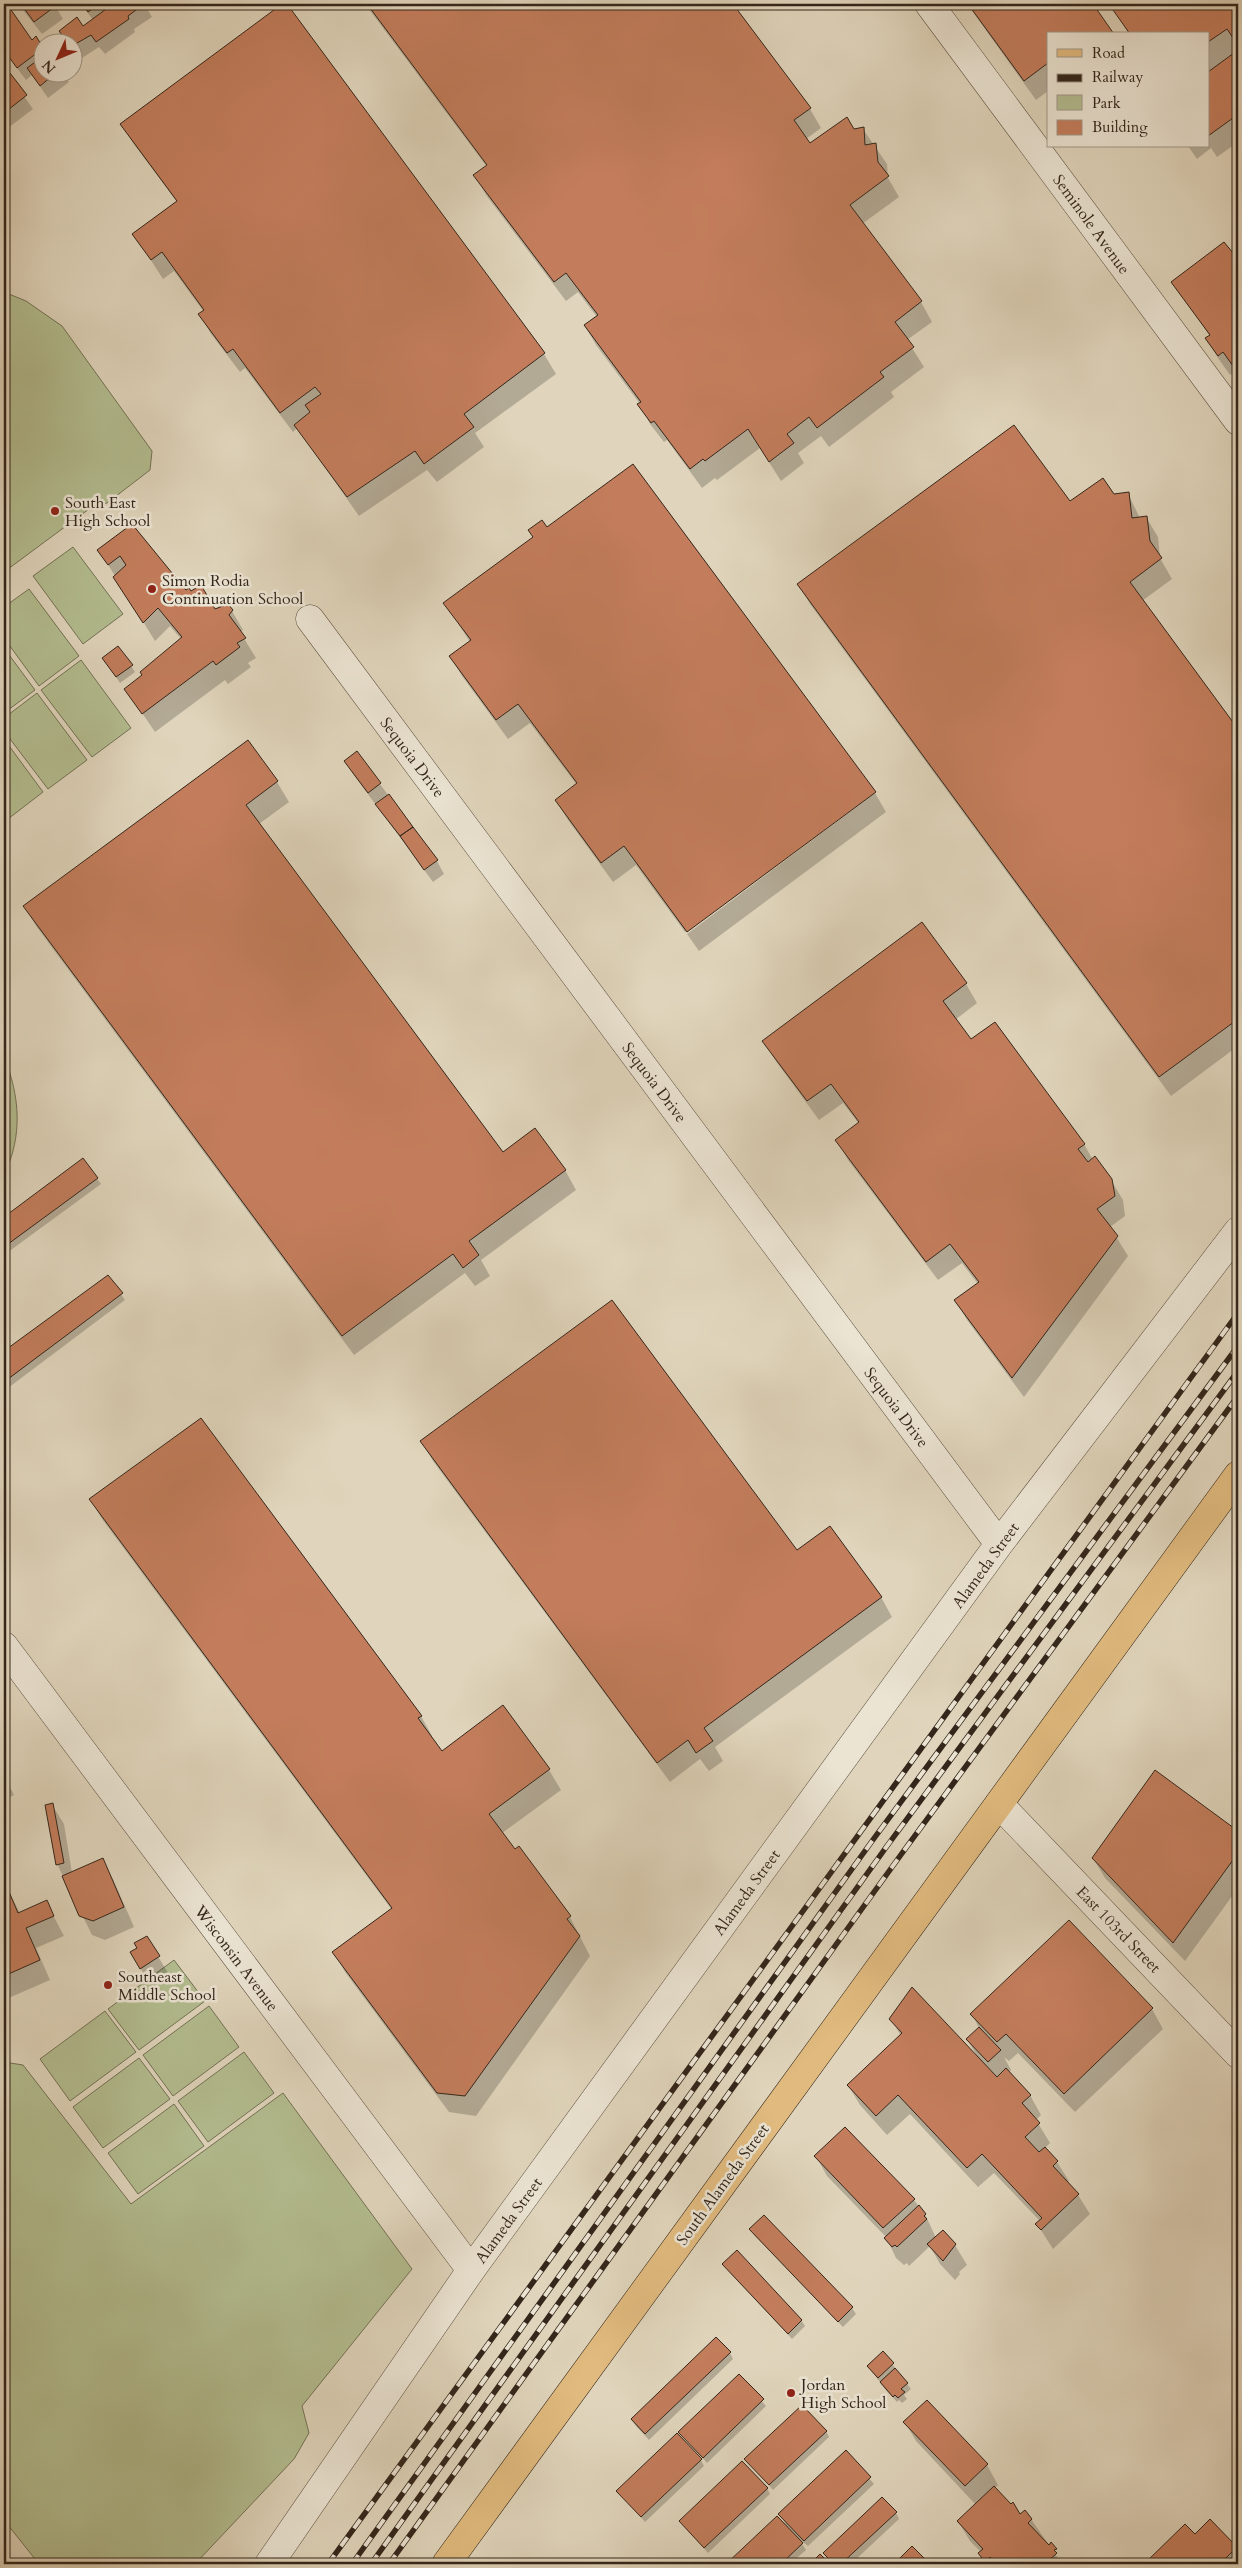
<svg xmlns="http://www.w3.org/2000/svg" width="1242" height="2568" viewBox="0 0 1242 2568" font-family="Cardo,serif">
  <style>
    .green { fill: #b3bd90; stroke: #747256 }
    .shadow { fill: #0003 }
    .building { fill: #c37d5c; stroke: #34261b }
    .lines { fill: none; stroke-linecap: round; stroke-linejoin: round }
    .minor-casing { stroke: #5f5243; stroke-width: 29 }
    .major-casing { stroke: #34261b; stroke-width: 29 }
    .minor { stroke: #ebe4d3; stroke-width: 28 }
    .major { stroke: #e0ba7e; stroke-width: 28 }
    .rail-casing { stroke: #34261b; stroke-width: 5.5 }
    .rail { stroke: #ebe4d3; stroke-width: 4; stroke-dasharray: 11; stroke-linecap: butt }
    .poi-dot { fill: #8f2418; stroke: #ebe4d3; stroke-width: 2 }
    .labels { text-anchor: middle; stroke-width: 5; stroke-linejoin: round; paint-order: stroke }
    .street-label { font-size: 16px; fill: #34261b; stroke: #ebe4d3 }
    .poi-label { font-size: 16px; fill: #34261b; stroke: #ebe4d3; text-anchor: start }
  </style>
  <rect width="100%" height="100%" fill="#e0d5bc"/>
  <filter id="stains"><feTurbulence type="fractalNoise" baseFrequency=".004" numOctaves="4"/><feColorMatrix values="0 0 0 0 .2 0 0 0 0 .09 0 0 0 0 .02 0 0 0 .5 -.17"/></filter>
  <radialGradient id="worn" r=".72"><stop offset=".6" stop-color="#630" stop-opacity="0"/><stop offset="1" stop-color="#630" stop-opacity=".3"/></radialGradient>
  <!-- green -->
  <path class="green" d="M4 292 26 301 62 326 152 451 150 470 107 503 89 509 4 572Z
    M73 547 123 614 83 644 33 576Z
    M29 589 79 656 39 686 4 638V607Z
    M4 648 35 690 4 713Z
    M81 660 131 728 92 757 41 690Z
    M37 693 87 760 48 789 4 731V718Z
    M4 739 43 792 4 822Z
    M4 1057C20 1096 23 1136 4 1175Z
    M174 1960 205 2001 139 2050 108 2009Z
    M209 2006 239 2047 173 2096 143 2055Z
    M105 2011 136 2052 70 2101 40 2059Z
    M244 2052 274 2093 208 2142 178 2101Z
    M139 2058 170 2099 103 2148 73 2107Z
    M4 2062 23 2065 131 2204 283 2093 412 2269 302 2406 309 2433 294 2459 195 2564H39L4 2520Z
    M174 2104 204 2146 138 2194 108 2153Z"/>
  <!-- shadow -->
  <path class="shadow" d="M4 4 31 41 35 38 42 48V72H63L69 82 48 98 32 75 26 80 4 51Z
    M18 4H54L63 19 42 34Z
    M81 4H111L112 6 115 4H144L152 17 134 29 135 32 105 54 99 47 79 60 72 51V42H67L61 32 83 28 93 20Z
    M284 4 544 354 556 374 475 433 484 447 437 482 427 470 359 516 297 428 293 432 245 368 240 372 211 334 200 315 204 312 174 271 163 279 134 234 177 202 133 143 122 124Z
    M365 4H731L810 109 821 128 806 139 810 145 863 129 887 164 888 178 899 197 862 224 921 302 932 322 907 340 924 367 891 392 894 397 829 447 821 436 798 453 804 463 781 481 760 448 717 480 715 478 702 488 667 440 664 442 650 424 640 404 596 345 585 326 597 317 578 292 566 301 486 195 475 176 487 167Z
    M967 4H1091L1113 34H1048V91L1036 100Z
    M1124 4H1238V142L1217 157 1211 148 1197 159 1188 146H1208V34H1129L1115 11Z
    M4 68 33 109 4 131Z
    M1238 261V375L1235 371 1230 375 1218 358 1207 339 1210 336 1172 282Z
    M1128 494 1140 518 1146 517 1158 537 1160 558 1172 579 1142 601 1238 731V1046L1171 1096 810 604 799 585 1070 503Z
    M132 526 185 591 214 611H232L243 630 240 632 256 658 248 663 251 667 228 684 225 680 155 732 126 689 144 676 181 639 170 626 155 641 99 550Z
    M547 529 874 792 685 932 636 865 613 882 568 820 556 800 577 785 530 723 508 739 462 676 450 656 470 642 445 603Z
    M107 664 131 666 135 672 120 683Z
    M247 742 277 782 289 802 259 824 503 1153 565 1170 576 1190 481 1260 490 1276 475 1286 465 1273 354 1355 36 926 25 907Z
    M357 753 437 861 444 874 433 882 353 774 346 762Z
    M875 793 886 812 699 951 687 934Z
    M922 924 966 984 977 1003 955 1020 971 1041 1084 1144 1093 1160 1111 1180 1123 1200 1125 1216 1110 1227 1128 1256 1024 1397 967 1320 956 1301 978 1284 962 1263 938 1280 848 1160 837 1140 859 1124 843 1103 819 1120 775 1060 764 1041Z
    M83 1159 101 1184 4 1255V1218Z
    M108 1277 125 1300 4 1391V1353Z
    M422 1442 797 1552 881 1597 892 1617 715 1747 723 1761 709 1771 700 1759 670 1782 433 1461Z
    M91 1500 421 1716 432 1736 431 1737 442 1752 503 1707 549 1770 561 1790 502 1833 515 1851 519 1847 570 1917 590 1956 476 2116 449 2112 345 1972 334 1952 392 1910 102 1519Z
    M1156 1772 1238 1832V1888L1185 1961 1105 1878 1093 1858Z
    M4 1775 14 1795 4 1800Z
    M52 1805 64 1824 72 1873 102 1860 113 1879 134 1927 105 1940 92 1935 57 1864Z
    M7 1888 20 1913 46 1902 64 1936 36 1948 50 1980 4 2000V1890Z
    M146 1937 170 1976 152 1987 131 1953 139 1948Z
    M1152 2009 1163 2029 1075 2112 1018 2053 1009 2061 1004 2057 1011 2070 1009 2073 1030 2095 1041 2115 1036 2120 1050 2143 1045 2148 1057 2162 1069 2181 1067 2183 1078 2195 1090 2214 1053 2249 1037 2224 1040 2221 994 2173 978 2187 910 2114 887 2135 860 2105 848 2085 901 2036 891 2019 977 2056 967 2039 979 2028 972 2014Z
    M816 2156 914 2200 925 2214 936 2238 943 2232 955 2245 967 2265 959 2272 960 2274 955 2280 940 2264 930 2246 909 2266 907 2263 904 2265 896 2258 886 2237 827 2176Z
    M764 2216 852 2308 856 2314 843 2327 754 2235 751 2229Z
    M723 2265 801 2320 805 2326 792 2339Z
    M883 2352 911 2389 904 2395 907 2399 902 2403 899 2400 897 2402 885 2389 868 2366Z
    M730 2353 733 2359 649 2440 636 2426 632 2420Z
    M739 2375 766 2406 707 2463 680 2432Z
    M927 2401 987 2465 998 2485 995 2488 1020 2516 1031 2519 1062 2564H985L981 2552 970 2541 958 2521 976 2505 916 2441 905 2422Z
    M826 2431 829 2437 773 2490 746 2459Z
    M846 2452 874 2484 808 2546 799 2539 806 2550 790 2564H728L777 2517 786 2524 780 2515Z
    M701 2460 704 2466 645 2522 618 2491Z
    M767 2488 770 2494 708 2553 680 2521Z
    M896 2513 899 2519 851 2564H833L828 2559 824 2553Z
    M1185 2526 1195 2536 1236 2547 1238 2564H1146Z"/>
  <!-- building -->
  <path class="building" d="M4 4H7L32 40 36 36 42 46V49L17 68 4 50Z
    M18 4H56L57 5 34 22 21 4Z
    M82 4H100L88 12Z
    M113 4H144L128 16 129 19 96 42 91 35 72 46V42H67L59 31 77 17 83 26Z
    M282 4H287L545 353 464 414 474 427 424 464 415 451 347 497 294 425 310 412 305 405 321 394 315 387 280 413 233 349 227 353 198 314 204 310 162 252 151 260 132 234 177 201 120 124Z
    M367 4H733L811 108 794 120 810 143 847 117 854 129 864 127 865 145 876 143 878 162 889 176 850 205 922 301 895 322 914 347 880 372 884 377 817 428 809 417 787 434 794 443 769 462 748 429 705 461 703 459 690 469 654 421 651 423 637 404 641 402 584 325 598 315 566 273 554 282 473 175 487 165Z
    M968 4H1093L1114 34H1048V63L1024 81Z
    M1122 4H1238V45L1227 29 1208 42V34H1130L1113 10Z
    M1238 50V124L1233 118 1208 136V72Z
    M42 57V72H57L40 86 27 68Z
    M10 73 27 95 4 113V78Z
    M1224 242 1238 259V373L1223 352 1218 356 1205 338 1210 335 1171 282Z
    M1014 425 1070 501 1103 478 1114 494 1129 492 1132 518 1147 516 1150 541 1162 558 1130 582 1238 729V1019L1159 1077 797 584Z
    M633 464 876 792 687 932 624 846 601 863 555 800 577 783 518 704 496 720 449 656 471 640 443 603 533 537 528 530 542 520 547 527Z
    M132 524 186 590 189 588 191 591 201 585 215 609 228 604 233 610 229 615 246 638 237 643 240 647 216 665 213 661 142 714 124 689 142 675 140 672 182 637 158 608 143 623 113 577 126 565 120 556 108 565 97 550Z
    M118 646 133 665 116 677 102 658Z
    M248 740 278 781 246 805 503 1152 535 1128 566 1170 469 1241 479 1255 463 1268 453 1254 342 1336 23 906Z
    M357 751 381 783 368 793 344 761Z
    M389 794 413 827 400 836 375 804Z
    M413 827 438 860 424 870 400 836Z
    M922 922 967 983 943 1001 971 1039 995 1022 1085 1144 1078 1149 1088 1162 1095 1156 1112 1179 1115 1196 1097 1209 1118 1236 1012 1378 954 1300 979 1282 950 1244 926 1262 835 1140 859 1122 831 1084 807 1101 762 1041Z
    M83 1158 98 1178 4 1247V1217Z
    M108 1275 123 1293 4 1382V1351Z
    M612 1300 797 1550 830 1526 882 1597 704 1728 713 1741 696 1753 688 1740 657 1763 420 1441Z
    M201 1418 422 1716 418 1718 442 1751 503 1705 550 1769 489 1814 515 1849 519 1846 571 1916 567 1919 580 1936 465 2096 437 2093 332 1952 392 1908 89 1499Z
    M1155 1770 1238 1831V1853L1173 1943 1092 1858Z
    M53 1803 64 1863 56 1865 45 1805Z
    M103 1858 124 1907 93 1921 79 1916 62 1876Z
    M7 1887 18 1913 47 1900 54 1916 26 1928 40 1960 4 1976V1888Z
    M1069 1920 1153 2008 1064 2094 1006 2034 997 2042 970 2014Z
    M147 1936 160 1956 140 1969 130 1952 137 1948 134 1943Z
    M912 1987 997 2077 1006 2068 1031 2095 1022 2103 1040 2123 1025 2137 1039 2152 1045 2147 1058 2161 1053 2166 1079 2194 1041 2230 1035 2224 1042 2218 982 2154 967 2168 898 2095 876 2116 847 2085 902 2033 889 2019Z
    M979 2027 1001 2050 988 2062 966 2039Z
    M845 2127 915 2199 883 2228 814 2156Z
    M919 2205 926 2214 924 2216 927 2219 897 2247 895 2245 892 2247 884 2238Z
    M764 2215 853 2307 838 2322 749 2229Z
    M943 2230 956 2244 943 2261 927 2244Z
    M737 2250 802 2320 788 2334 722 2264Z
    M716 2337 731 2352 645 2434 631 2419Z
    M883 2351 894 2363 878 2378 867 2366Z
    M895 2368 908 2383 901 2389 905 2392 898 2398 895 2395 893 2397 880 2382Z
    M739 2374 764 2399 703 2458 678 2432Z
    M927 2400 988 2464 965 2486 903 2422Z
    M802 2405 827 2431 769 2485 744 2459Z
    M677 2433 702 2459 641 2517 616 2491Z
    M846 2450 871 2477 804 2541 778 2514Z
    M742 2461 768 2488 704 2548 679 2521Z
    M994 2486 1011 2504 1013 2502 1020 2514 1025 2510 1032 2519 1028 2523 1049 2545 1051 2542 1057 2549 1054 2550 1057 2553 1045 2564H998L990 2557 985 2562 978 2553 983 2549 957 2521Z
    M882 2497 897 2512 841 2564H834L823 2553Z
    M777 2516 803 2543 781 2564H726Z
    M1210 2519 1237 2547 1222 2562 1225 2564H1144L1185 2524 1195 2534Z
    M912 2546 927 2561 924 2564H894Z
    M820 2554 830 2564H810Z"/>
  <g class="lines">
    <defs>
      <path id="minor" d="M929 4 1238 421
        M310 619 999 1544
        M4 1646 471 2270
        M999 1804 1238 2054
        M269 2564 471 2270 999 1544 1238 1231"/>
      <path id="major" d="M446 2564 1238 1475"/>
    </defs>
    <!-- minor casing -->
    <use href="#minor" class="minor-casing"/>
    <!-- major casing -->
    <use href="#major" class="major-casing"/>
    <!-- minor -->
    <use href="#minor" class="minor"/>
    <!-- major -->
    <use href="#major" class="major"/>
    <defs>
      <path id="rail" d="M328 2564 1238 1313
        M352 2564 875 1837 1238 1346
        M371 2564 887 1846 1238 1371
        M389 2564 900 1856 1238 1396"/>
    </defs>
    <!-- rail casing -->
    <use href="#rail" class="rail-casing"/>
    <!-- rail -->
    <use href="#rail" class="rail"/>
  </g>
  <!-- markers -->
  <g class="poi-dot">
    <circle cx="55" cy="511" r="5"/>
    <circle cx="152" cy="589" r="5"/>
    <circle cx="108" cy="1985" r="5"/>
    <circle cx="791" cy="2393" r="5"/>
  </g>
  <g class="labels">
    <!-- street labels -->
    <g class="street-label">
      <text transform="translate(1092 224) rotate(54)" y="6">Seminole Avenue</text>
      <text transform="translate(413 757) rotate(53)" y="6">Sequoia Drive</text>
      <text transform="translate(655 1082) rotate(53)" y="6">Sequoia Drive</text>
      <text transform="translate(897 1407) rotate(53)" y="6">Sequoia Drive</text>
      <text transform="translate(985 1565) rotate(-54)" y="6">Alameda Street</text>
      <text transform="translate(746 1892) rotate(-54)" y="6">Alameda Street</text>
      <text transform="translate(1119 1929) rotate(46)" y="6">East 103rd Street</text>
      <text transform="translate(237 1958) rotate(53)" y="6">Wisconsin Avenue</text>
      <text transform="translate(722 2184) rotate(-54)" y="6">South Alameda Street</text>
      <text transform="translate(508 2220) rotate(-54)" y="6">Alameda Street</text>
    </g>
    <!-- poi labels -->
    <g class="poi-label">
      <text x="65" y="508">South East<tspan x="65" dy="18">High School</tspan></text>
      <text x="162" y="586">Simon Rodia<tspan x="162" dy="18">Continuation School</tspan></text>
      <text x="118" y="1982">Southeast<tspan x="118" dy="18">Middle School</tspan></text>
      <text x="801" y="2390">Jordan<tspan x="801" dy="18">High School</tspan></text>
    </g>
  </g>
  <!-- margin -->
  <rect width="1242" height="2568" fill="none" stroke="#e0d5bc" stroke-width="20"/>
  <rect x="5" y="5" width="1232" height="2558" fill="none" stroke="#34261b" stroke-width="2.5"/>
  <rect x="10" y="10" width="1222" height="2548" fill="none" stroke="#34261b"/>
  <!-- legend -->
  <rect x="1047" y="32" width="162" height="115" fill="#ebe4d3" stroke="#a29889"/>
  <rect x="1057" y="49" width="25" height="8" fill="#e0ba7e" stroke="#a29889"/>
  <text x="1092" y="58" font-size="15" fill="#34261b">Road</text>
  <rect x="1057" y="74" width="25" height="8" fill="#34261b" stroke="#a29889"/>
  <text x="1092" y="82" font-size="15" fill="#34261b">Railway</text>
  <rect x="1057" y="95" width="25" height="15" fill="#b3bd90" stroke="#a29889"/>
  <text x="1092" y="108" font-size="15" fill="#34261b">Park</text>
  <rect x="1057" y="120" width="25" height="15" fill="#c37d5c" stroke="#a29889"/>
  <text x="1092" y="132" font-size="15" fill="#34261b">Building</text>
  <!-- north arrow -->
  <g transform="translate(58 58) rotate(226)"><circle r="24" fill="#ebe4d3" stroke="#a29889"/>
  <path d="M0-4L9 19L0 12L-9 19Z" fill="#8f2418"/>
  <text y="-8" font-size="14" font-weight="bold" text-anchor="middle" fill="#34261b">N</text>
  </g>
  <rect width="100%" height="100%" filter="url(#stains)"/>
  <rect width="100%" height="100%" fill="url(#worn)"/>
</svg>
